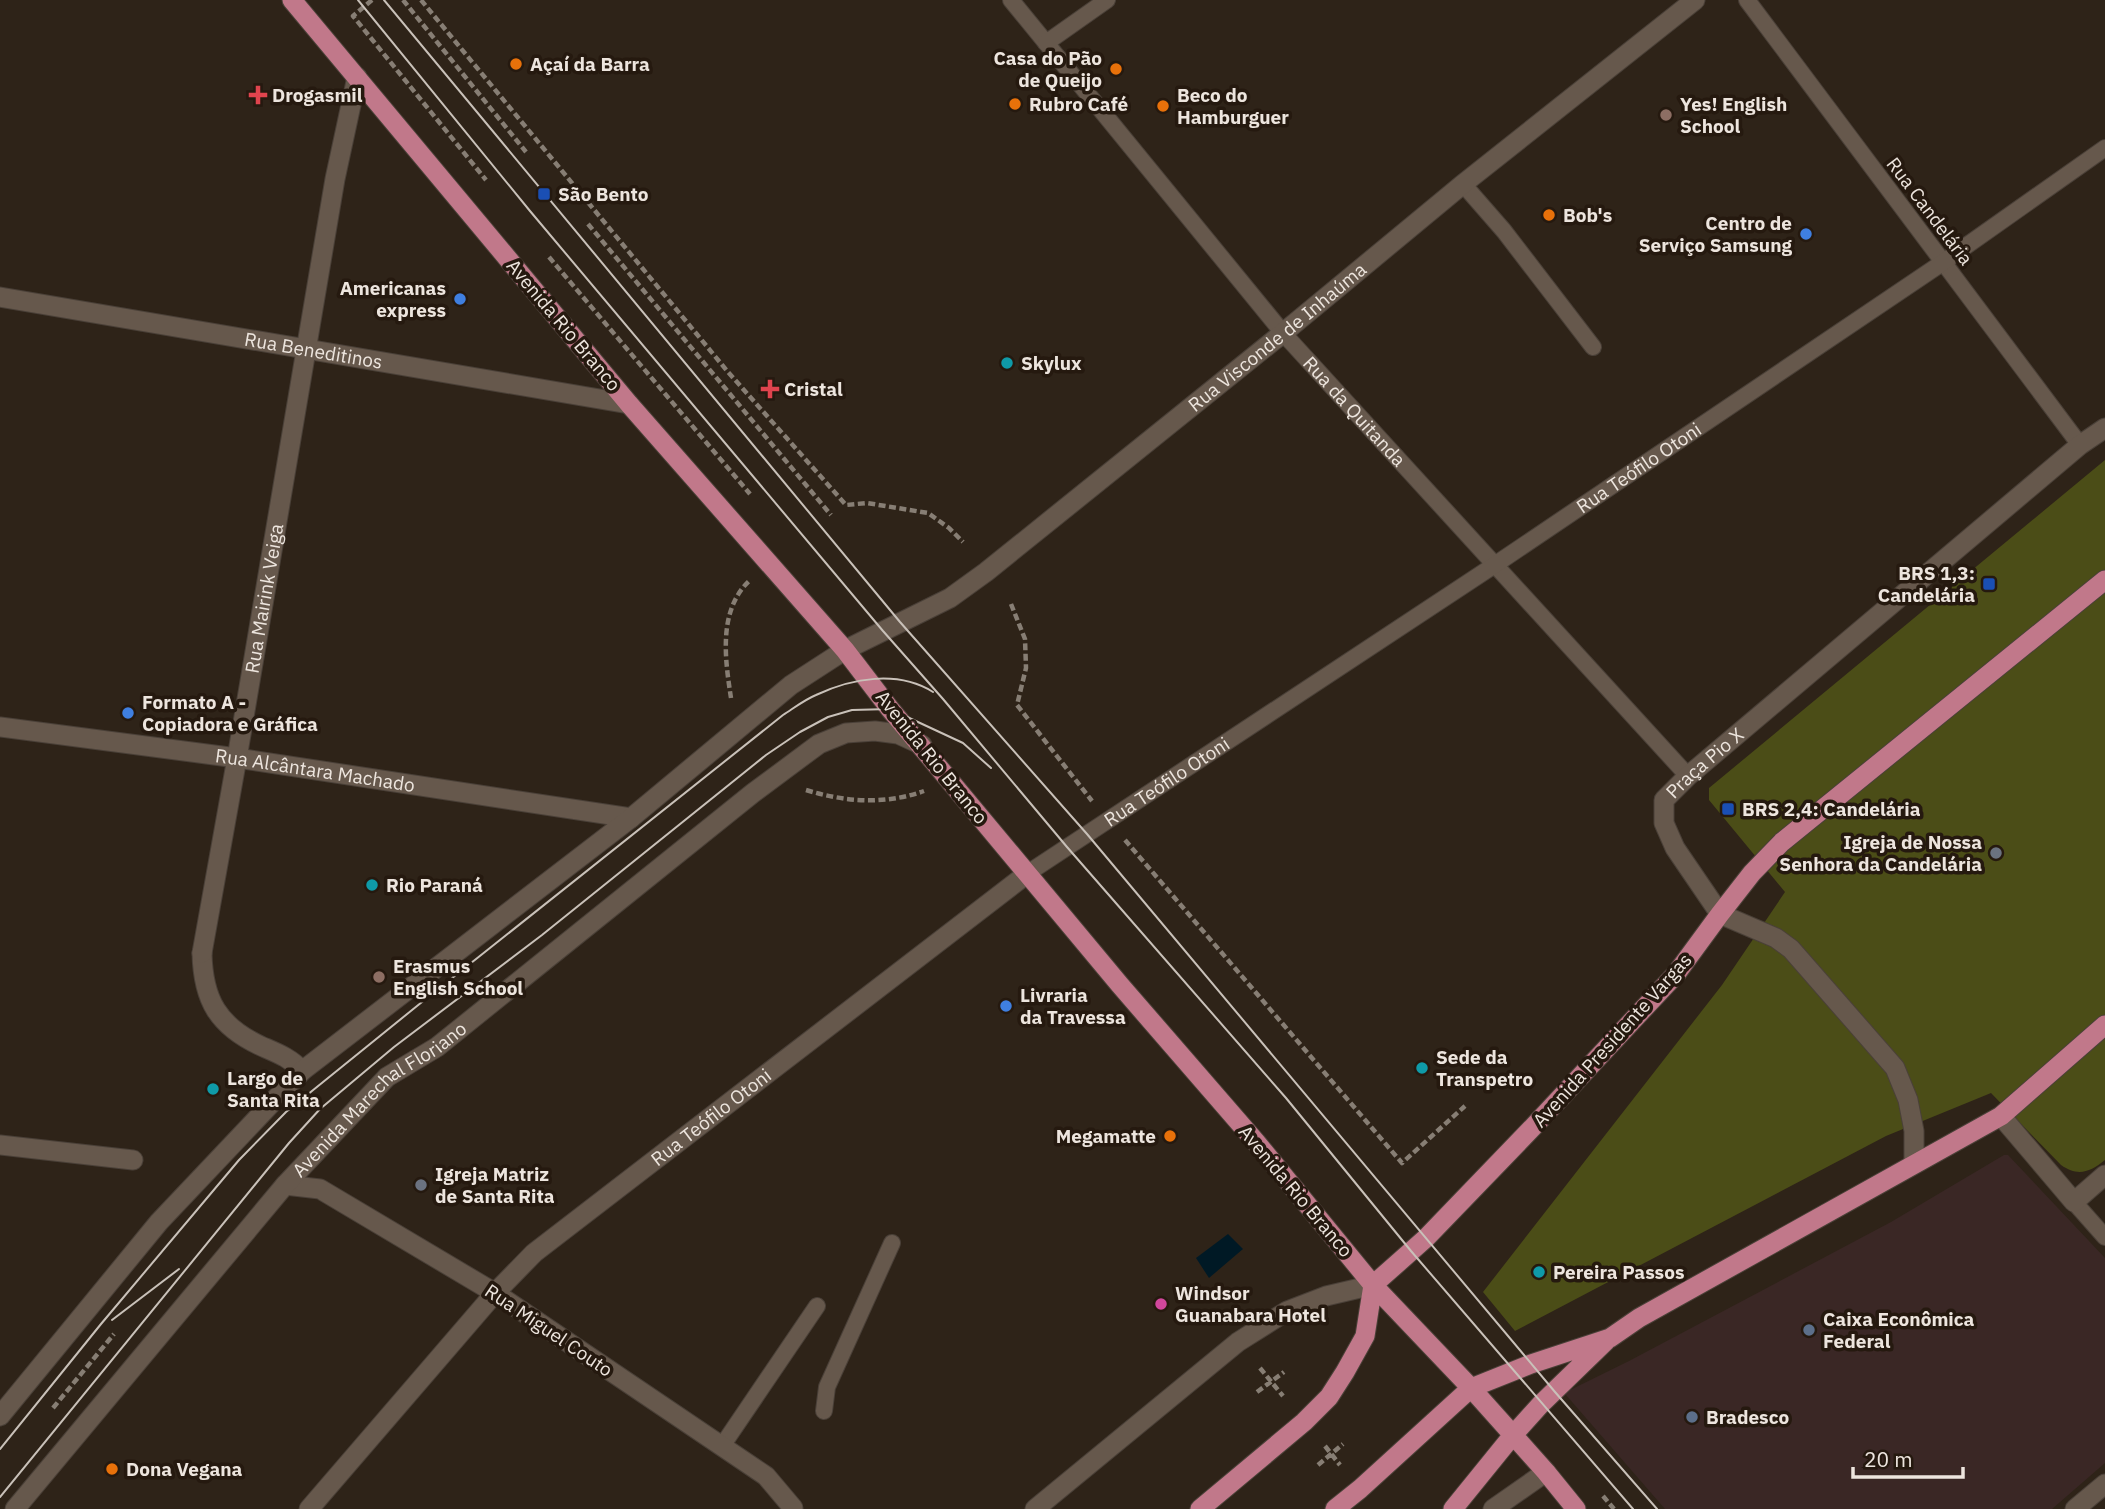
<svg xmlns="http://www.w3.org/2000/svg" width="2105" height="1509" viewBox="0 0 2105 1509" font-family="'IBM Plex Sans',sans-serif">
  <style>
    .commercial { fill: #3a2725 }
    .green { fill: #4b4d17 }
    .water { fill: #001925 }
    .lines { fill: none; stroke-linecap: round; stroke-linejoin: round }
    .service-casing { stroke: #4a4038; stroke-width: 18 }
    .pedestrian-casing { stroke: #4a4038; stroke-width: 21 }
    .minor-casing { stroke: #4a4038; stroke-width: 21 }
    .secondary-casing { stroke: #4a4038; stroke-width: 21 }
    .primary-casing { stroke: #4a4038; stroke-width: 21 }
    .path { stroke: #877e74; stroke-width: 4.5; stroke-dasharray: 7 3.5; stroke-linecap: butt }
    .service { stroke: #66584c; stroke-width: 16 }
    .pedestrian { stroke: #66584c; stroke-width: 19 }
    .minor { stroke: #66584c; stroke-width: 19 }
    .secondary { stroke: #66584c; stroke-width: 19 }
    .primary { stroke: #c1788a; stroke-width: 19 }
    .tram { stroke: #c9c1b9; stroke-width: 2 }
    .food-dot { fill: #e8710a; stroke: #25190f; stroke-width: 2.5 }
    .health-dot { fill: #e0444e; stroke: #25190f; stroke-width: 2.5 }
    .education-dot { fill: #8d6e63; stroke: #25190f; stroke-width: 2.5 }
    .transit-dot { fill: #1a4fb4; stroke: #25190f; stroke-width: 2.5 }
    .shop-dot { fill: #3f7fe0; stroke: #25190f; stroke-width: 2.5 }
    .culture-dot { fill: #0f9aa8; stroke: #25190f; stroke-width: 2.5 }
    .worship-dot { fill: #6b7280; stroke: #25190f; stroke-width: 2.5 }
    .hotel-dot { fill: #d1479c; stroke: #25190f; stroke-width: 2.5 }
    .service-dot { fill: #5c6f8a; stroke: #25190f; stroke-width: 2.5 }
    .labels { text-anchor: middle; stroke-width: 7; stroke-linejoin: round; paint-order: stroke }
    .poi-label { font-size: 19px; font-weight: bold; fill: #ede5de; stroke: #25190f; text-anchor: start }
    .street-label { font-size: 19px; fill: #ede5de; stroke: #25190f }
  </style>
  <rect width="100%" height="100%" fill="#2e2318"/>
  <!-- commercial -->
  <path class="commercial" d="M2004 1155H2008L2105 1258V1463L2052 1509H1665L1566 1395V1392L1629 1361 1891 1222Z"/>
  <!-- green -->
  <path class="green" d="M2105 460V1160C2090 1172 2078 1177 2061 1165L1991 1093 1886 1136 1515 1331 1483 1292 1722 985 1785 892 1709 800V788Z"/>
  <!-- water -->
  <path class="water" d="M1228 1234 1243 1249 1209 1278 1196 1258Z"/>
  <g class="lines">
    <defs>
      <g id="service">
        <path id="s1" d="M1011 0 1283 333 1688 776"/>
        <path d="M1747 0 2080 445"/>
        <path d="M1046 43 1107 0"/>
        <path d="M1463 184 1504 231 1593 347"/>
        <path id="s2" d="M1028 873 1496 564 1942 263 2105 148"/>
        <path d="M2074 1202 2105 1237"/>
        <path d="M824 1411 827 1387 892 1243"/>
        <path d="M722 1446 817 1306"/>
      </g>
      <path id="pedestrian" d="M202 953C203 1000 218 1026 261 1046 277 1053 291 1058 302 1071
        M0 1145 133 1160
        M285 1185 320 1189 495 1293"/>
      <g id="minor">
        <path id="s3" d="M0 297 629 404"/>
        <path id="s4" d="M0 727 237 758 631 818"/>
        <path id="s5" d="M202 953 237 758 335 179 357 77"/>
        <path d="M2001 1116 2074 1202 2105 1175"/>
        <path id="s6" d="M1914 1164V1131L1908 1100 1895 1068 1791 949 1776 938 1720 914 1675 848 1664 823V800L1688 776 2080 445 2105 428"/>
        <path d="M495 1293 766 1476 793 1508"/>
        <path id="s7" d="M0 1416 159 1222 302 1071 631 818 791 685 845 650 950 598 986 572 1283 333 1463 184 1695 0"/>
        <path id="s8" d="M15 1509 285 1185 387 1077 437 1047 753 793 819 744 846 733 875 731 898 734 922 745"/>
        <path id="s9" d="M309 1509 495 1293 534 1253 1028 873"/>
        <path d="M2075 1509 2105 1484"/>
      </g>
      <path id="secondary" d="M1035 1509 1238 1342 1287 1311 1326 1296 1373 1285
        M1493 1509 1546 1472"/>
      <path id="primary" d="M292 0 629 404 845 650 890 709 1120 985 1256 1142 1373 1285 1471 1388 1546 1472 1576 1509
        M1200 1509 1304 1422 1329 1397 1345 1372 1365 1336 1373 1285 1426 1238 1533 1127 1676 974 1720 914 1752 873 1782 842 2105 580
        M1335 1509 1360 1489 1471 1388 1531 1364 1610 1338 1639 1318 2001 1116 2105 1025
        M1453 1509 1513 1435 1541 1404 1606 1341"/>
    </defs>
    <!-- service casing -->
    <use href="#service" class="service-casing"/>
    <!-- pedestrian casing -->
    <use href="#pedestrian" class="pedestrian-casing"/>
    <!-- minor casing -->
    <use href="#minor" class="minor-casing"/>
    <!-- secondary casing -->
    <use href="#secondary" class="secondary-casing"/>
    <!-- primary casing -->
    <use href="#primary" class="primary-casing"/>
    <!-- path -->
    <path class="path" d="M372 0 353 16 486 180
      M403 0 526 152
      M421 0 728 372 846 505 867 503 928 513 949 528 963 542
      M588 224 831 515
      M549 257 750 494
      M1011 604 1025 639 1026 668 1017 705 1092 801
      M731 698C725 659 718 611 749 581
      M806 790C845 802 885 805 924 791
      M1125 840 1402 1163 1465 1106
      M1260 1368 1283 1396
      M1257 1392 1284 1372
      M53 1408 114 1334
      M1325 1446 1340 1465
      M1318 1465 1343 1444
      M1603 1496 1614 1509"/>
    <!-- service -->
    <use href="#service" class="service"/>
    <!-- pedestrian -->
    <use href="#pedestrian" class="pedestrian"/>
    <!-- minor -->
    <use href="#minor" class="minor"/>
    <!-- secondary -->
    <use href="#secondary" class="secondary"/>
    <!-- primary -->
    <use href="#primary" class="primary"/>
    <!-- tram -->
    <path class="tram" d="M358 0 530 211 883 631 943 699 1067 847 1286 1098 1411 1251 1633 1509
      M384 0 900 622 1087 834 1555 1392 1657 1509
      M112 1320 179 1269
      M0 1449 101 1324 239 1160 286 1112 417 1006 783 715C794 708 804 700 816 695 852 678 898 670 933 692
      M0 1497 289 1143 320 1109 394 1047 542 935 766 755 800 732 828 717 852 710 890 709 963 743 991 768"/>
  </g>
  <!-- markers -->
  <g class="food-dot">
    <circle cx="516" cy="64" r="7"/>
    <circle cx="1116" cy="69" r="7"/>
    <circle cx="1015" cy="104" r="7"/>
    <circle cx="1163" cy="106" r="7"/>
    <circle cx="1549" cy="215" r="7"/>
    <circle cx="1170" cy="1136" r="7"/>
    <circle cx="112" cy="1469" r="7"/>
  </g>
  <g class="health-dot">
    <path d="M254.5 84.5h7v7h7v7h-7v7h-7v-7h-7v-7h7z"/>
    <path d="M766.5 378.5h7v7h7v7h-7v7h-7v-7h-7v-7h7z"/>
  </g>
  <g class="education-dot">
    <circle cx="1666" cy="115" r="7"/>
    <circle cx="379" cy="977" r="7"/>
  </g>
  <g class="transit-dot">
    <rect x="537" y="187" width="14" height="14" rx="3.5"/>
    <rect x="1982" y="577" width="14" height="14" rx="3.5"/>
    <rect x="1721" y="802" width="14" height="14" rx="3.5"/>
  </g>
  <g class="shop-dot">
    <circle cx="1806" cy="234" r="7"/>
    <circle cx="460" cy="299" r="7"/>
    <circle cx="128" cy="713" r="7"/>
    <circle cx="1006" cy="1006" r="7"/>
  </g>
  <g class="culture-dot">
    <circle cx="1007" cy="363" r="7"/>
    <circle cx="372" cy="885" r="7"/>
    <circle cx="1422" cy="1068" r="7"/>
    <circle cx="213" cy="1089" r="7"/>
    <circle cx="1539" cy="1272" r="7"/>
  </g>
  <g class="worship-dot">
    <circle cx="1996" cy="853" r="7"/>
    <circle cx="421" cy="1185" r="7"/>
  </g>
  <circle class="hotel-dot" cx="1161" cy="1304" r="7"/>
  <g class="service-dot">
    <circle cx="1809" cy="1330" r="7"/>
    <circle cx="1692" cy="1417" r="7"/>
  </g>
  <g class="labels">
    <!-- poi labels -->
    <g class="poi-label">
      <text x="1102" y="65" text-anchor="end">Casa do Pão<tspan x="1102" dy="22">de Queijo</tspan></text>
      <text x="530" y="71">Açaí da Barra</text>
      <text x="272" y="102">Drogasmil</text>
      <text x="1177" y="102">Beco do<tspan x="1177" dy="22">Hamburguer</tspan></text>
      <text x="1029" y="111">Rubro Café</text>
      <text x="1680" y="111">Yes! English<tspan x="1680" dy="22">School</tspan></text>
      <text x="558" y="201">São Bento</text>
      <text x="1563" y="222">Bob's</text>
      <text x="1792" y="230" text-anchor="end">Centro de<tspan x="1792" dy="22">Serviço Samsung</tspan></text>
      <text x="446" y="295" text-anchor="end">Americanas<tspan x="446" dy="22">express</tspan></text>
      <text x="1021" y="370">Skylux</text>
      <text x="784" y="396">Cristal</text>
      <text x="1975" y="580" text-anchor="end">BRS 1,3:<tspan x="1975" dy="22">Candelária</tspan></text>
      <text x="142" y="709">Formato A -<tspan x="142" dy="22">Copiadora e Gráfica</tspan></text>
      <text x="1742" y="816">BRS 2,4: Candelária</text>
      <text x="1982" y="849" text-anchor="end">Igreja de Nossa<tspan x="1982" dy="22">Senhora da Candelária</tspan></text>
      <text x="386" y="892">Rio Paraná</text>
      <text x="393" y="973">Erasmus<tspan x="393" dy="22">English School</tspan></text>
      <text x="1020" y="1002">Livraria<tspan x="1020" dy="22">da Travessa</tspan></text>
      <text x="1436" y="1064">Sede da<tspan x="1436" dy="22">Transpetro</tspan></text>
      <text x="227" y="1085">Largo de<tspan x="227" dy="22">Santa Rita</tspan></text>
      <text x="1156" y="1143" text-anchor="end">Megamatte</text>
      <text x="435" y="1181">Igreja Matriz<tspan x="435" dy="22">de Santa Rita</tspan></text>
      <text x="1553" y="1279">Pereira Passos</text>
      <text x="1175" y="1300">Windsor<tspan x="1175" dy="22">Guanabara Hotel</tspan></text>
      <text x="1823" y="1326">Caixa Econômica<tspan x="1823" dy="22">Federal</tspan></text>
      <text x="1706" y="1424">Bradesco</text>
      <text x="126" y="1476">Dona Vegana</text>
    </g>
    <!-- street labels -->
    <g class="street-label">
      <text transform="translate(1930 211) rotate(53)" y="7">Rua Candelária</text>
      <text transform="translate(564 325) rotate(50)" y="7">Avenida Rio Branco</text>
      <text dy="7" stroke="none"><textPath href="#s7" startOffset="1682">Rua Visconde de Inhaúma</textPath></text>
      <text dy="7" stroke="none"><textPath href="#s3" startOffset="318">Rua Beneditinos</textPath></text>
      <text dy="7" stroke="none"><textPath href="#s1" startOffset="536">Rua da Quitanda</textPath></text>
      <text dy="7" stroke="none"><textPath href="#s2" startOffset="733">Rua Teófilo Otoni</textPath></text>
      <text dy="7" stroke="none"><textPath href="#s5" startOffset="360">Rua Mairink Veiga</textPath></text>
      <text transform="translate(932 757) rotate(51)" y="7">Avenida Rio Branco</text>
      <text dy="7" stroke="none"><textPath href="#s6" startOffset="522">Praça Pio X</textPath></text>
      <text dy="7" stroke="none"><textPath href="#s4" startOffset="318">Rua Alcântara Machado</textPath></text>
      <text dy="7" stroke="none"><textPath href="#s2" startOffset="166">Rua Teófilo Otoni</textPath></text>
      <text transform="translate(1612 1040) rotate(-48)" y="7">Avenida Presidente Vargas</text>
      <text dy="7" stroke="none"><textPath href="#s8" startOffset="550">Avenida Marechal Floriano</textPath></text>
      <text dy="7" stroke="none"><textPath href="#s9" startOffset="564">Rua Teófilo Otoni</textPath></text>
      <text transform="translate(1296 1191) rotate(50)" y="7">Avenida Rio Branco</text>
      <text transform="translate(549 1330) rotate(34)" y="7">Rua Miguel Couto</text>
    </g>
  </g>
  <!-- scale -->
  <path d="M1853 1467v10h110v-10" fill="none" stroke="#ede5de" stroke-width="3.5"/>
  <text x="1864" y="1467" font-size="21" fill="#ede5de" stroke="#25190f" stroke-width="5" paint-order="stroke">20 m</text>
</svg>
